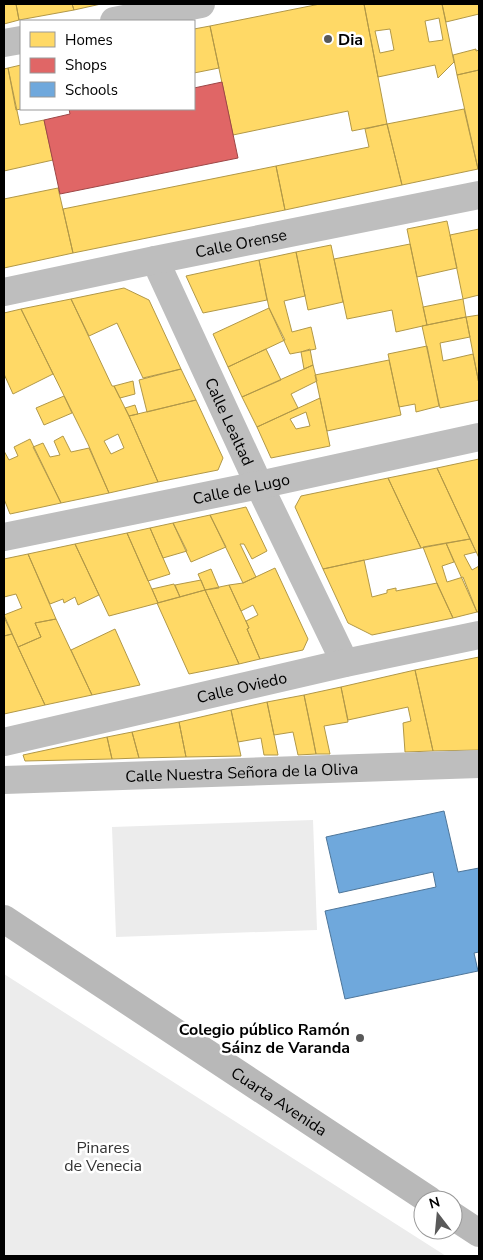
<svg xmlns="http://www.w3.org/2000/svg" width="483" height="1260" viewBox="0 0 483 1260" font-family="'Nunito Sans',sans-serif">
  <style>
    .green { fill: #ececec }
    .homes { fill: #ffd966; stroke: #b29847; fill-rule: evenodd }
    .shops { fill: #e06666; stroke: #9d4747 }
    .schools { fill: #6fa8dc; stroke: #4e769a }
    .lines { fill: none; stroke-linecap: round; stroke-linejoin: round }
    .street { stroke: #bebebe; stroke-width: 28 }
    .secondary { stroke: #b8b8b8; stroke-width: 28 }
    .poi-dot { fill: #595959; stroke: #fff; stroke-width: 2 }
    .labels { text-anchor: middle; stroke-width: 5; stroke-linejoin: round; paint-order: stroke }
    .poi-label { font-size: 16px; font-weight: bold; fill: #000; stroke: #fff; text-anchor: start }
    .street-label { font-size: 16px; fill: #000; stroke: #fff }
    .park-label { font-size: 16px; fill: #333; stroke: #fff }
  </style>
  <rect width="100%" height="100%" fill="#fff"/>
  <!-- green -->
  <path class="green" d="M313 820 317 930 116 937 112 827Z
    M4 974 446 1256H4Z"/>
  <!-- homes -->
  <path class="homes" d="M4 4H16L19 20 4 24Z
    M16 4H72L74 10 19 20Z
    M72 4H101L74 10Z
    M320 4H364L387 124 352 131 348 111 233 135 210 26Z
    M364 4H442L454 62 438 78 435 65 378 77ZM439 18 443 40 429 42 425 21ZM390 29 394 50 380 53 375 31Z
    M442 4H479V14L446 22Z
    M210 26 219 68 194 73V29Z
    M476 49V51L479 50V70L457 75 453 55Z
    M21 65V109L16 110 8 68Z
    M8 68 20 125 44 120 53 160 4 171V69Z
    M479 70V169H478L457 75Z
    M464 109 478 169 402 185 387 124Z
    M387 124 402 185 285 210 276 166 369 147 365 129Z
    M276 166 285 210 73 253 63 209Z
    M58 188 73 253 4 268V199Z
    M447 221 457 268 417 277 407 229Z
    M479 229V295L463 299 450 235Z
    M410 244 427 325 396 332 392 310 347 319 334 259Z
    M331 245 343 302 308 310 296 252Z
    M296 252 305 296 284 301 292 332 311 327 316 349 290 354 269 308 259 260Z
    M259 260 267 300 203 313 186 276Z
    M124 288 149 300 181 369 143 378 117 323 89 336 71 299Z
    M71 299 112 386H114L129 416 158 482 109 493 88 444 21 309ZM118 434 124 448 111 454 104 441Z
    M463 299 466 317 427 325 423 307Z
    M269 308 285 340 228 367 213 334Z
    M21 309 53 374 13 394 4 374V313Z
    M479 315V384L466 317Z
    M466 317 470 337 440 343 443 361 473 354 479 384V400L440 408 422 326Z
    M427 346 439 406 416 412 415 404 399 407 388 354Z
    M266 349 281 380 242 397 228 367Z
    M310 349 313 365 304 369 301 352Z
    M389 360 401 415 327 431 315 375Z
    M313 365 317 381 291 394 298 408 257 427 242 397Z
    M181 369 196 400 147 412 139 380Z
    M133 381 135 394 120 398 114 386Z
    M64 396 72 413 44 425 36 408Z
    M320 398 330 446 271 458 257 427ZM306 412 310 426 296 429 290 419Z
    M196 400 223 458 218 470 158 482 129 416Z
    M135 405 138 414 129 416 125 408Z
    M63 436 71 452 89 448 109 493 61 503 33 447 43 443 50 457 60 455 54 441Z
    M30 439 61 503 10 514 4 499V451L9 460 18 456 14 447Z
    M479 459V558L437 468Z
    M437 468 470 539 421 548 388 478Z
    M388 478 421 548 323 569 295 507 301 496Z
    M246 507 267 551 252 559 244 544H240L256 577 243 583 210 515Z
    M210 515 226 547 191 562 173 523Z
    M173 523 187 551 163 558 150 528Z
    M150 528 170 574 148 581 127 533Z
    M127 533 158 603 109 616 75 544Z
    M470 539 476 552 464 555 472 570 479 566V612H477L446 543Z
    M446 543 454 562 442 566 447 582 463 577 477 612 453 618 438 586 423 547Z
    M75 544 99 595 78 605 75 597 64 603 63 599 50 604 28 554Z
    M28 554 56 619 35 623 41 637 18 647 4 615 22 608 16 594 4 597V559Z
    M364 560 372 597 387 593V590L396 588V591L437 583 453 618 372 635 348 623 323 569Z
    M275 568 308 639 303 650 260 659 247 629 249 628 246 621 258 615 253 605 241 611 229 585 243 583Z
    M211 569 219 588 205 590 198 574Z
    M201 580 205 590 180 597 175 585Z
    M174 584 180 597 158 603 152 589Z
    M229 585 249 628 247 629 260 659 239 664 205 590Z
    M205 590 239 664 189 674 157 603Z
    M4 617 12 634 4 636Z
    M56 619 92 695 45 705 18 647 41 637 35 623Z
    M115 629 140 685 92 695 71 650Z
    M12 634 45 705 4 714V636Z
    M479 657V750L433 751 415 670Z
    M415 670 433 751 405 752 403 723 411 721 408 707 348 720 341 687Z
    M341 687 348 722 324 726 330 754H316L304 695Z
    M304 695 313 738 316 754 298 755 293 732 274 735 267 702Z
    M267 702 274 735 278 755H264L261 738 238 742 231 710Z
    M231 710 241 756 186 757 179 722Z
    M179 722 186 757 139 758 132 732Z
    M132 732 139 758 112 759 107 737Z
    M107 737 112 759 25 761 23 755Z"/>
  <!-- shops -->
  <path class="shops" d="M222 82 238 158 60 194 44 120 70 114 69 109H194V88Z"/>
  <!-- schools -->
  <path class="schools" d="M444 811 458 872 479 868V952L474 953 478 971 345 999 325 911 436 887 433 872 339 893 326 837Z"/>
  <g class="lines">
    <!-- street -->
    <g class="street">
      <path d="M114 21 201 4"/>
      <path d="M4 43 21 40"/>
      <path id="s1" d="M155 260 259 485 345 663"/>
      <path id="s2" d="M4 292 155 260 479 195"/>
      <path id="s3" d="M4 537 259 485 479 437"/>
      <path id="s4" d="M4 742 345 663 479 635"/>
      <path id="s5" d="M4 780 479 764"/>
    </g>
    <!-- secondary -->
    <g class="secondary">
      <path id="s6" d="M4 919 429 1200"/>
      <path d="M453 1216 479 1233"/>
    </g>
  </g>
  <!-- markers -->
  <g class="poi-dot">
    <circle cx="328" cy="39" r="5"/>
    <circle cx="360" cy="1038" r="5"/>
  </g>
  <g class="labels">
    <!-- poi labels -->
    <g class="poi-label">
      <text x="338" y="45">Dia</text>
      <text x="350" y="1035" text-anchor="end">Colegio público Ramón<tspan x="350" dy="18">Sáinz de Varanda</tspan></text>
    </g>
    <!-- street labels -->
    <g class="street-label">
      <text dy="6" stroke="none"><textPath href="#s2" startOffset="242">Calle Orense</textPath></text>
      <text dy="6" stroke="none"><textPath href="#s1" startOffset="178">Calle Lealtad</textPath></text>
      <text dy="6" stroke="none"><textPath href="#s3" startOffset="242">Calle de Lugo</textPath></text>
      <text dy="6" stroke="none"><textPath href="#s4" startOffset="244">Calle Oviedo</textPath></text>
      <text dy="6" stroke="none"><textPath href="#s5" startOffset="238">Calle Nuestra Señora de la Oliva</textPath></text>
      <text dy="6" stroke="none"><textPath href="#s6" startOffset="330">Cuarta Avenida</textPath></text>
    </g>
    <!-- park labels -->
    <g class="park-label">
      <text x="103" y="1153">Pinares<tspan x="103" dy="18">de Venecia</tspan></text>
    </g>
  </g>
  <!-- border -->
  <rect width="483" height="1260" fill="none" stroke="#000000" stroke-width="10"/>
  <!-- legend -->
  <rect x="20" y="20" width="175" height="90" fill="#ffffff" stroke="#999999"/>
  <rect x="30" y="32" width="25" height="15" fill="#ffd966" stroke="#999999"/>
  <text x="65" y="45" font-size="15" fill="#000000">Homes</text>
  <rect x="30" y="58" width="25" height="15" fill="#e06666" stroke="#999999"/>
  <text x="65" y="70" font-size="15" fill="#000000">Shops</text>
  <rect x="30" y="82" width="25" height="15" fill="#6fa8dc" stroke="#999999"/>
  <text x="65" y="95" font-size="15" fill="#000000">Schools</text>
  <!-- north arrow -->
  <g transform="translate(438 1215) rotate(344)"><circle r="24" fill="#ffffff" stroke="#999999"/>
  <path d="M0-4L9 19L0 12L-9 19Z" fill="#595959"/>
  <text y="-8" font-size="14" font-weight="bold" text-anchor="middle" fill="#000000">N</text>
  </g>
</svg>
